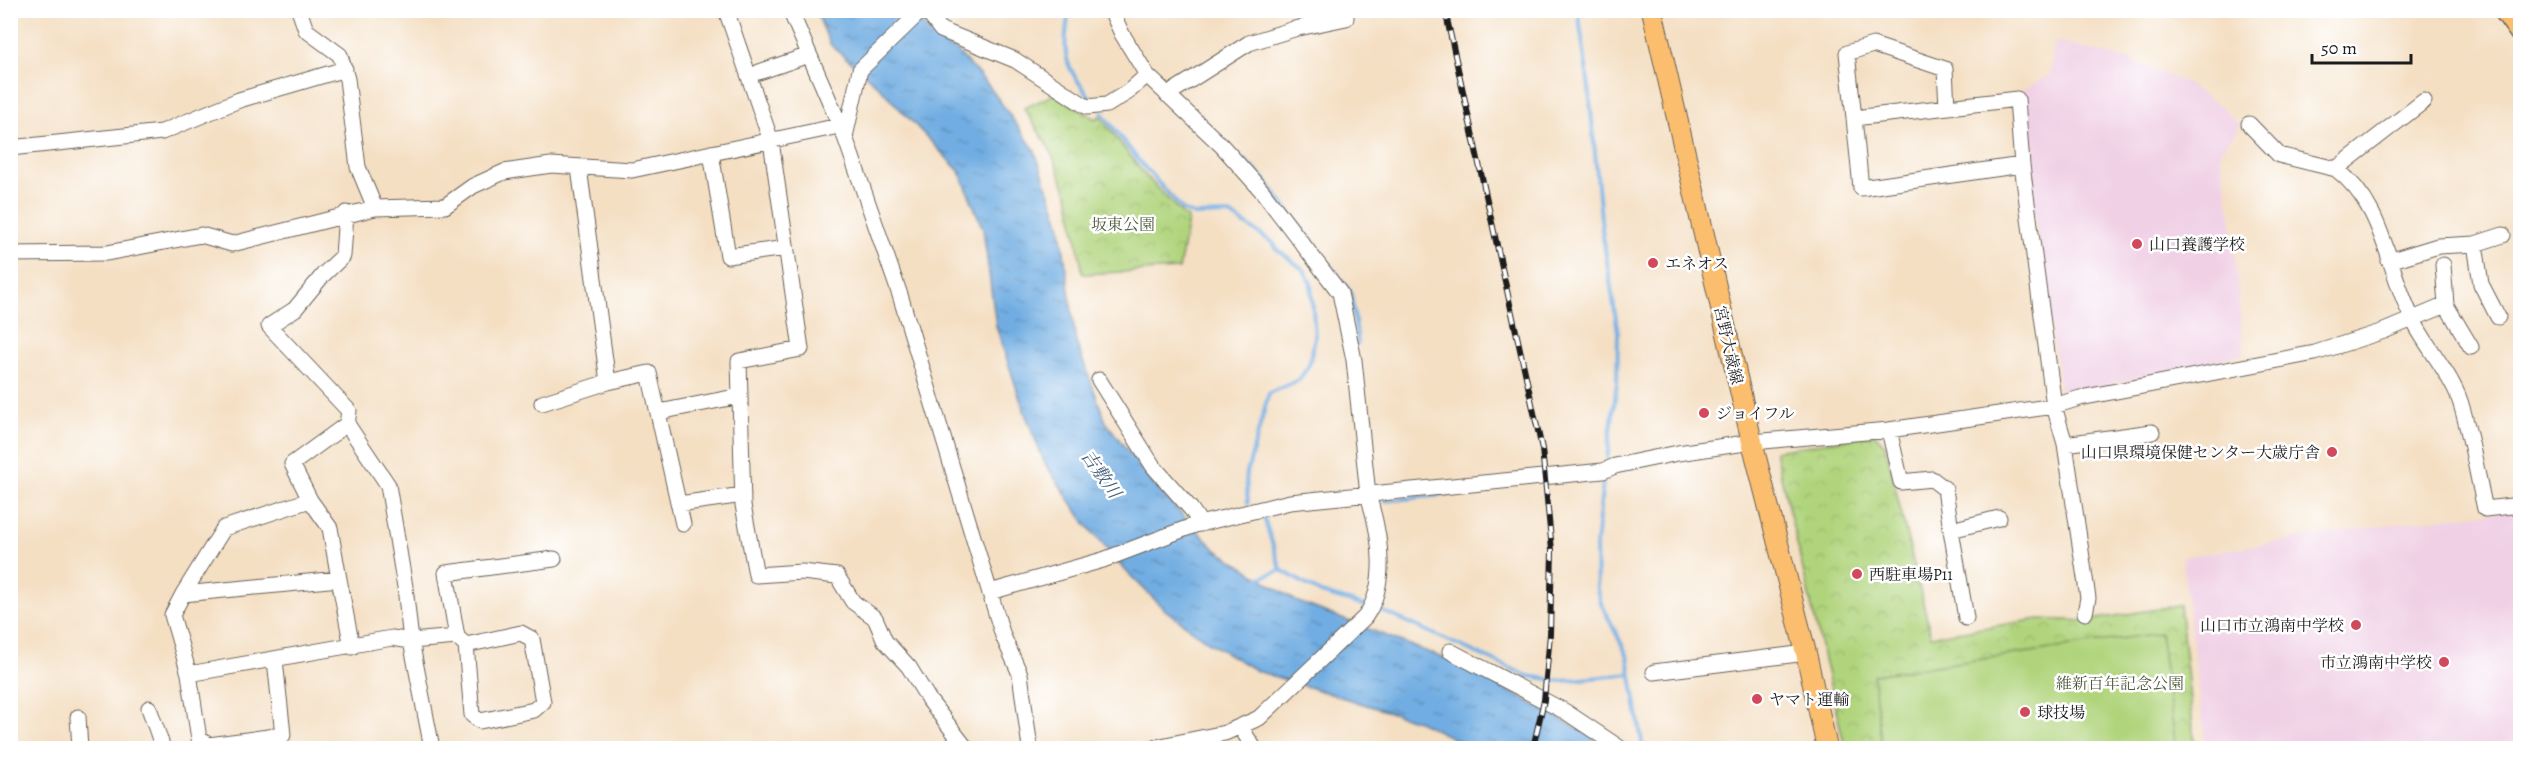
<svg xmlns="http://www.w3.org/2000/svg" width="2531" height="759" viewBox="0 0 2531 759" font-family="Alegreya,'Noto Serif JP',serif">
  <style>
    .built { fill: #f0d0e5 }
    .park { fill: url(#park-crowns); stroke: #66784c; stroke-width: 1.5 }
    .garden { fill: #b0d47c; stroke: #66784c; stroke-width: 1.5 }
    .water { fill: url(#water-ripples); stroke: #46647f; stroke-width: 1.5 }
    .lines { fill: none; stroke-linecap: round; stroke-linejoin: round }
    .stream { stroke: #71ade2; stroke-width: 4 }
    .minor-casing { stroke: #686056; stroke-width: 17 }
    .major-casing { stroke: #686056; stroke-width: 22 }
    .highway-casing { stroke: #686056; stroke-width: 25 }
    .minor { stroke: #fff; stroke-width: 15 }
    .major { stroke: #fbbe6e; stroke-width: 20 }
    .highway { stroke: #fbbe6e; stroke-width: 22 }
    .rail-casing { stroke: #1c1c1c; stroke-width: 6 }
    .rail { stroke: #fff; stroke-width: 4; stroke-dasharray: 11; stroke-linecap: butt }
    .poi-dot { fill: #d1495b; stroke: #fff; stroke-width: 2 }
    .labels { text-anchor: middle; stroke-width: 5; stroke-linejoin: round; paint-order: stroke }
    .park-label { font-size: 16px; fill: #505c3e; stroke: #fff }
    .poi-label { font-size: 16px; fill: #1c1c1c; stroke: #fff; text-anchor: start }
    .street-label { font-size: 16px; fill: #1c1c1c; stroke: #fff }
    .water-label { font-size: 18px; font-style: italic; fill: #425d75; stroke: #fff }
  </style>
  <defs>
    <pattern id="park-crowns" width="20" height="18" patternUnits="userSpaceOnUse" patternTransform="scale(1.5)"><rect width="20" height="18" fill="#b0d47c"/><path d="M2 6a3 3 0 1 1 6 0M12 15a3 3 0 1 1 6 0" fill="none" stroke="#97b56b"/></pattern>
    <pattern id="water-ripples" width="26" height="14" patternUnits="userSpaceOnUse" patternTransform="scale(1.5)"><rect width="26" height="14" fill="#71ade2"/><path d="M2 4q2-2 4 0t4 0M15 11q2-2 4 0t4 0" fill="none" stroke="#5c8cb6"/></pattern>
  </defs>
  <rect width="100%" height="100%" fill="#fff"/>
  <filter id="ink" filterUnits="userSpaceOnUse"><feTurbulence type="fractalNoise" baseFrequency=".0167" numOctaves="2"/><feDisplacementMap in="SourceGraphic" scale="12" xChannelSelector="R" yChannelSelector="G"/><feConvolveMatrix kernelMatrix="1 2 1 2 8 2 1 2 1" color-interpolation-filters="sRGB"/></filter>
  <filter id="wash" filterUnits="userSpaceOnUse"><feTurbulence type="fractalNoise" baseFrequency=".008" numOctaves="4" result="noise"/><feDisplacementMap in="SourceGraphic" scale="24" xChannelSelector="R" yChannelSelector="G"/><feGaussianBlur stdDeviation="1.35" result="paint"/><feColorMatrix in="noise" values="0 0 0 0 0 0 0 0 0 0 0 0 0 0 0 0 0 1.4 0 .05"/><feComposite in="paint" operator="in"/></filter>
  <g filter="url(#wash)">
    <rect width="100%" height="100%" fill="#f4dfc3"/>
    <!-- built -->
    <path class="built" d="M2055 41 2130 60 2183 82 2221 106 2240 126 2220 153 2231 218 2244 354 2061 395 2032 196 2022 90 2050 75Z
      M2516 510 2520 540V748H2206L2182 557 2392 524Z"/>
    <!-- park -->
    <path class="park" d="M1055 94 1095 119 1100 116 1144 174 1188 220 1179 269 1083 274 1068 194 1049 148 1024 108Z
      M1875 434 1885 445 1931 636 2039 619 2086 621 2180 605 2195 748H1845L1775 451Z"/>
    <!-- garden -->
    <path class="garden" d="M2160 633 2176 748H1882L1873 675Z"/>
    <!-- water -->
    <path class="water" d="M816 11H911L929 32 958 52 989 86 1034 149 1060 223 1076 342 1106 422 1152 483 1215 549 1296 601 1459 664 1588 734 1606 748H1473L1418 721 1257 671 1208 642 1164 609 1120 565 1085 523 1044 462 1023 408 996 326 983 229 960 172 878 86 830 44Z"/>
    <g class="lines">
      <!-- stream -->
      <path class="stream" d="M1069 10C1062 59 1063 63 1093 101
        M1578 10 1589 88 1602 230 1618 332 1617 383 1607 459
        M1102 113 1139 161 1183 210 1194 215 1230 214 1272 242 1278 250 1304 270 1311 284 1315 337 1309 365 1299 380 1269 393 1246 476 1248 503
        M1244 160 1264 179 1351 293 1358 343
        M1603 482 1596 544 1597 590 1601 603 1628 657 1643 748
        M1385 501 1460 493
        M1264 518 1281 570
        M1260 578 1281 570 1321 593 1365 606
        M1382 611 1528 676 1562 681 1631 674"/>
    </g>
  </g>
  <g filter="url(#ink)">
    <g class="lines">
      <defs>
        <path id="minor" d="M299 10 306 30 340 55 347 79 358 167 375 208
          M726 10 771 141 801 349 739 361 743 505 756 575 802 572 837 576 853 602 875 618 885 641 909 667 929 700 966 748
          M790 10 845 137 900 295 1003 636 1020 674 1030 748
          M926 10 941 30 1015 60 1087 107 1107 105 1128 92 1147 75
          M1111 10 1122 34 1147 75 1222 146 1262 191 1340 293 1354 360 1368 495C1380 533 1389 583 1365 617L1259 718 1225 733 1151 748
          M759 72 809 55
          M1167 95 1249 43 1294 29 1346 18V10
          M2424 101 2336 169C2386 207 2386 269 2414 322 2427 347 2451 375 2460 401 2471 435 2477 474 2485 509L2520 505
          M1854 118 1847 53 1873 45 1945 69 1947 107
          M2249 124 2279 155 2336 169
          M845 137 860 70 922 10
          M10 148 162 132 239 100 345 69
          M711 153 728 256 786 248
          M2022 165 1861 188 1854 118 2017 99 2022 165 2054 406 2065 444 2088 598 2085 613
          M579 168 608 382 649 373 683 524
          M346 213 343 256 323 275 295 309 269 326 349 411 347 424
          M2475 244 2481 284 2498 317
          M10 254 107 253 201 235 232 244 375 208 445 206 473 186 504 172 551 165 632 170 839 126
          M2389 261 2438 246 2475 244 2503 235
          M2443 265 2446 305
          M1099 380 1153 466 1191 509 1201 524
          M542 403 608 382
          M659 412 740 396
          M1889 430 1901 482 1932 479 1945 489 1951 530 1999 518
          M2065 444 2152 432
          M310 500 292 464 347 424 388 485 405 587 411 641 392 638 189 674 172 615 183 594 339 579 352 647
          M679 504 743 495
          M1951 530 1966 618
          M990 592 1103 560 1195 525 1290 502 1603 471 1615 466 1678 453 1752 442 1889 430 2054 406 2080 398 2315 353 2384 331 2446 305 2471 347
          M183 594 224 528 310 500 330 528 339 579
          M457 637 446 573 554 559
          M1450 651 1566 712 1620 748
          M1654 672 1806 653
          M189 674 199 739 209 745 283 735 275 660
          M149 708 163 748
          M78 717 80 748
          M1241 728 1254 748
          M432 748 411 641 457 637 466 645 472 715 480 721 534 710 543 702 532 639 521 633 466 645"/>
        <path id="major" d="M1652 10 1752 442 1806 653 1827 748"/>
        <path id="highway" d="M2505 10 2520 31"/>
      </defs>
      <!-- minor casing -->
      <use href="#minor" class="minor-casing"/>
      <!-- major casing -->
      <use href="#major" class="major-casing"/>
      <!-- highway casing -->
      <use href="#highway" class="highway-casing"/>
      <!-- minor -->
      <use href="#minor" class="minor"/>
      <!-- major -->
      <use href="#major" class="major"/>
      <!-- highway -->
      <use href="#highway" class="highway"/>
      <defs>
        <path id="rail" d="M1445 10 1542 449 1552 550 1550 634 1544 700 1533 748"/>
      </defs>
      <!-- rail casing -->
      <use href="#rail" class="rail-casing"/>
      <!-- rail -->
      <use href="#rail" class="rail"/>
    </g>
  </g>
  <!-- markers -->
  <g class="poi-dot">
    <circle cx="2137" cy="244" r="6"/>
    <circle cx="1653" cy="263" r="6"/>
    <circle cx="1704" cy="413" r="6"/>
    <circle cx="2332" cy="452" r="6"/>
    <circle cx="1857" cy="574" r="6"/>
    <circle cx="2356" cy="625" r="6"/>
    <circle cx="2444" cy="662" r="6"/>
    <circle cx="1757" cy="699" r="6"/>
    <circle cx="2025" cy="712" r="6"/>
  </g>
  <g class="labels">
    <!-- park labels -->
    <g class="park-label">
      <text x="1123" y="230">坂東公園</text>
      <text x="2120" y="689">維新百年記念公園</text>
    </g>
    <!-- poi labels -->
    <g class="poi-label">
      <text x="2149" y="250">山口養護学校</text>
      <text x="1665" y="269">エネオス</text>
      <text x="1716" y="419">ジョイフル</text>
      <text x="2320" y="458" text-anchor="end">山口県環境保健センター大歳庁舎</text>
      <text x="1869" y="580">西駐車場P11</text>
      <text x="2344" y="631" text-anchor="end">山口市立鴻南中学校</text>
      <text x="2432" y="668" text-anchor="end">市立鴻南中学校</text>
      <text x="1769" y="705">ヤマト運輸</text>
      <text x="2037" y="718">球技場</text>
    </g>
    <!-- street labels -->
    <g class="street-label">
      <text transform="translate(1729 345) rotate(77)" y="6">宮野大歳線</text>
    </g>
    <!-- water labels -->
    <g class="water-label">
      <text transform="translate(1101 474) rotate(55)" y="6">吉敷川</text>
    </g>
  </g>
  <!-- margin -->
  <rect width="2531" height="759" fill="none" stroke="#fff" stroke-width="36"/>
  <!-- scale -->
  <path d="M2312 54v9h99v-9" fill="none" stroke="#1c1c1c" stroke-width="3"/>
  <text x="2321" y="54" font-size="18" fill="#1c1c1c" stroke="#ffffff" stroke-width="4.5" paint-order="stroke">50 m</text>
</svg>
